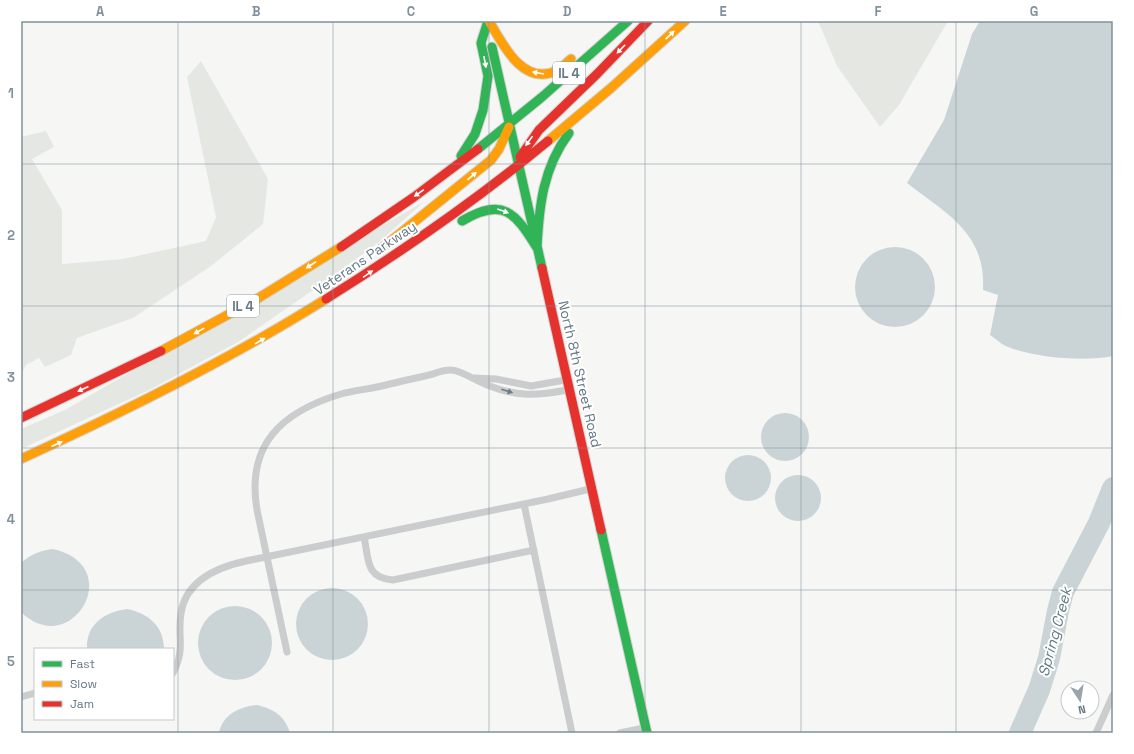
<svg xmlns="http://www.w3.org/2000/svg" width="1134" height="754" viewBox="0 0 1134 754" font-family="'Space Grotesk',sans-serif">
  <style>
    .green { fill: #e5e8e2 }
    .water { fill: #cad4d6 }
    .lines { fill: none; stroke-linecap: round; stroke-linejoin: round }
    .river { stroke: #cad4d6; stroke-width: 22 }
    .fast-casing { stroke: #d3d4d4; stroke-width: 11 }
    .slow-casing { stroke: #d3d4d4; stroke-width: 11 }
    .jam-casing { stroke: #d3d4d4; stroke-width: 11 }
    .lane { stroke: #cbcccd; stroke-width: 7 }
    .fast { stroke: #30b455; stroke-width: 9 }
    .slow { stroke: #ff9f0a; stroke-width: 9 }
    .jam { stroke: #e5322d; stroke-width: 9 }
    .oneway { fill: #fff }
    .oneway2 { fill: #6a7d8a }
    .grid { fill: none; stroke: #81919b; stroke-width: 1; stroke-opacity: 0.55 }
    .labels { text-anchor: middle; stroke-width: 4; stroke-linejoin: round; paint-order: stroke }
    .shield { fill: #fff; stroke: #93a1aa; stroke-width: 1 }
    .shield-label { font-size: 13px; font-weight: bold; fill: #657986 }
    .street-label { font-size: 14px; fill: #657986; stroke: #fff }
    .water-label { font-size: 15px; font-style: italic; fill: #617b82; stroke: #fff }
    .neatline { fill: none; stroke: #81919b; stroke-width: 1.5 }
    .grid-label { font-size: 13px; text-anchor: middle; font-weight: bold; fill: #81919b }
  </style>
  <rect width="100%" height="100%" fill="#f6f6f5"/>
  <!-- green -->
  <path class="green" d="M818 21H948L899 105 880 127 837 66Z
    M201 61 268 179 263 224 211 266 133 318 77 338 71 355 45 367 39 358 26 365 21 375V137L46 131 54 147 32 159 62 210V264L123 259 206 241 216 217 187 77Z
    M425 201 379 242 336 274 238 342 149 390 21 449V429L65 410Z"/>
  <!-- water -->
  <path class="water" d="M980 21H1113V356C1086 362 1035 358 1008 347 1002 345 996 339 990 335L998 295 983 290C986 233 947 214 907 183L944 120 972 34Z
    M855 287a40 40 0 1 1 80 0a40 40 0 1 1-80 0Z
    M761 437a24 24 0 1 1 48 0a24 24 0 1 1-48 0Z
    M725 478a23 23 0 1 1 46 0a23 23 0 1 1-46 0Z
    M775 498a23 23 0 1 1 46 0a23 23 0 1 1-46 0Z
    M53 549C128 566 71 661 21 612V563C31 554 39 551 53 549Z
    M296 624a36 36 0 1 1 72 0a36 36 0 1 1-72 0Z
    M198 643a37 37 0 1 1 74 0a37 37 0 1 1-74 0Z
    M127 609C148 613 164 626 164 649H87C86 624 105 612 127 609Z
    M257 705C274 709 285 716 290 733H219C223 714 240 707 257 705Z"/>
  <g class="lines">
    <!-- river -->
    <path class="river" d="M1020 733 1039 690 1049 658 1058 611 1063 592 1099 523 1113 488"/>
    <defs>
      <path id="fast" d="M492 47 542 268
        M478 149 542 97 628 21
        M461 156 475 134 483 110 488 76 481 43 487 24
        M462 221C503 197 515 212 537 248
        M537 248C539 206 543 168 569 133
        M601 530 647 733"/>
      <path id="slow" d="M489 21C503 45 523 86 556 71 562 68 566 63 571 59
        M548 141 611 88 685 21
        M382 248 491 160 499 149 509 127
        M161 351 257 299 341 247
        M21 459C126 411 229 360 326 299"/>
      <path id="jam" d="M520 157 539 130 597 74 648 21
        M341 247 414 197 478 149
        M542 268 601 530
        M326 299C403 251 478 199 548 141
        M21 418 161 351"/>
    </defs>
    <!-- fast casing -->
    <use href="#fast" class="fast-casing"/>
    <!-- slow casing -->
    <use href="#slow" class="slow-casing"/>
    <!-- jam casing -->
    <use href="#jam" class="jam-casing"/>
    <!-- lane -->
    <path class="lane" d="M475 378 496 379 531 386 565 380
      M524 504 572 733
      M364 537C369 559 365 578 393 580L534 550
      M287 652 257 510C246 445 281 412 341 394 355 390 371 389 386 385 401 381 417 378 433 374 438 372 445 370 451 370 460 370 477 381 487 385 517 397 536 396 567 390
      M173 673C186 647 177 638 181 613 186 580 218 567 246 561L548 499 590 489
      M21 697 35 693
      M620 733 644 728
      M1096 733 1113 695"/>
    <!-- fast -->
    <use href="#fast" class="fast"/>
    <!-- slow -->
    <use href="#slow" class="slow"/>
    <!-- jam -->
    <use href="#jam" class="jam"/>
  </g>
  <!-- one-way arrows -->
  <defs><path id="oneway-solid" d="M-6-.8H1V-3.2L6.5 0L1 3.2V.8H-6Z"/></defs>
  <g class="oneway">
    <use href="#oneway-solid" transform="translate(670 35) rotate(-43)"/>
    <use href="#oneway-solid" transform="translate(621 49) rotate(134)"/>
    <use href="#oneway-solid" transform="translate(485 62) rotate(79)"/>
    <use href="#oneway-solid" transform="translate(538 73) rotate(-170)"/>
    <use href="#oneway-solid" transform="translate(529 141) rotate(126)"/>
    <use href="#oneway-solid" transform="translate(472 176) rotate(-41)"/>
    <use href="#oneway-solid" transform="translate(419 193) rotate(145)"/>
    <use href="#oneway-solid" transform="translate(503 211) rotate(20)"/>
    <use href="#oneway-solid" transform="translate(311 265) rotate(147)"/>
    <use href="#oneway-solid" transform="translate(368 274) rotate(-34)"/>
    <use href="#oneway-solid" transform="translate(199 331) rotate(151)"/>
    <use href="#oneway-solid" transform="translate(260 341) rotate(-30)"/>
    <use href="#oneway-solid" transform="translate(83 389) rotate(155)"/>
    <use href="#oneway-solid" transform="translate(57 444) rotate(-24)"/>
  </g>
  <use class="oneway2" href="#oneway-solid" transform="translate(507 391) rotate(17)"/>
  <!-- grid -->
  <path class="grid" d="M178 21V733M333 21V733M489 21V733M645 21V733M801 21V733M956 21V733M21 164H1113M21 306H1113M21 448H1113M21 590H1113"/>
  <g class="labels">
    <!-- shield labels -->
    <g class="shield">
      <rect x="553" y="62" width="32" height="22" rx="3"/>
      <rect x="227" y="295" width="32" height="22" rx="3"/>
    </g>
    <g class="shield-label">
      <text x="569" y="78">IL 4</text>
      <text x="243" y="311">IL 4</text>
    </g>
    <!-- street labels -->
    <g class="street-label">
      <text transform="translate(365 258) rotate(-34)" y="5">Veterans Parkway</text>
      <text transform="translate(580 374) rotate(77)" y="5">North 8th Street Road</text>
    </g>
    <!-- water labels -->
    <g class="water-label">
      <text transform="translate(1055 632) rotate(-75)" y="5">Spring Creek</text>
    </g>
  </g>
  <!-- border -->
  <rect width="1134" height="754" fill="none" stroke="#ffffff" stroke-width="44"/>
  <!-- legend -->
  <rect x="34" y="648" width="140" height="72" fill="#ffffff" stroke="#c1c9cf"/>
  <rect x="42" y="661" width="20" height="6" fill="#30b455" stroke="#c1c9cf"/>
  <text x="70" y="668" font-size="12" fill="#657986">Fast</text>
  <rect x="42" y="681" width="20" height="6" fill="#ff9f0a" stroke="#c1c9cf"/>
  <text x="70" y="688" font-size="12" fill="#657986">Slow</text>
  <rect x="42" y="701" width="20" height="6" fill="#e5322d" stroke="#c1c9cf"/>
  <text x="70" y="708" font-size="12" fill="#657986">Jam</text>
  <!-- north arrow -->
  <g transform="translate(1080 700) rotate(168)"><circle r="19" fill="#ffffff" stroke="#c1c9cf"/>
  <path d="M0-3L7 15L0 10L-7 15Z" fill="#98a5ad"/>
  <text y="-6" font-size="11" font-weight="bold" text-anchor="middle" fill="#657986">N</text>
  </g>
  <rect x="22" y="22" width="1090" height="710" class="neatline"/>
  <g class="grid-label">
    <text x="100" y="16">A</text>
    <text x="256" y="16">B</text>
    <text x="411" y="16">C</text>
    <text x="567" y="16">D</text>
    <text x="723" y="16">E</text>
    <text x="878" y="16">F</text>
    <text x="1034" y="16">G</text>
    <text x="11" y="98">1</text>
    <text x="11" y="240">2</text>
    <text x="11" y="382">3</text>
    <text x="11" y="524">4</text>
    <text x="11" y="666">5</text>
  </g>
</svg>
